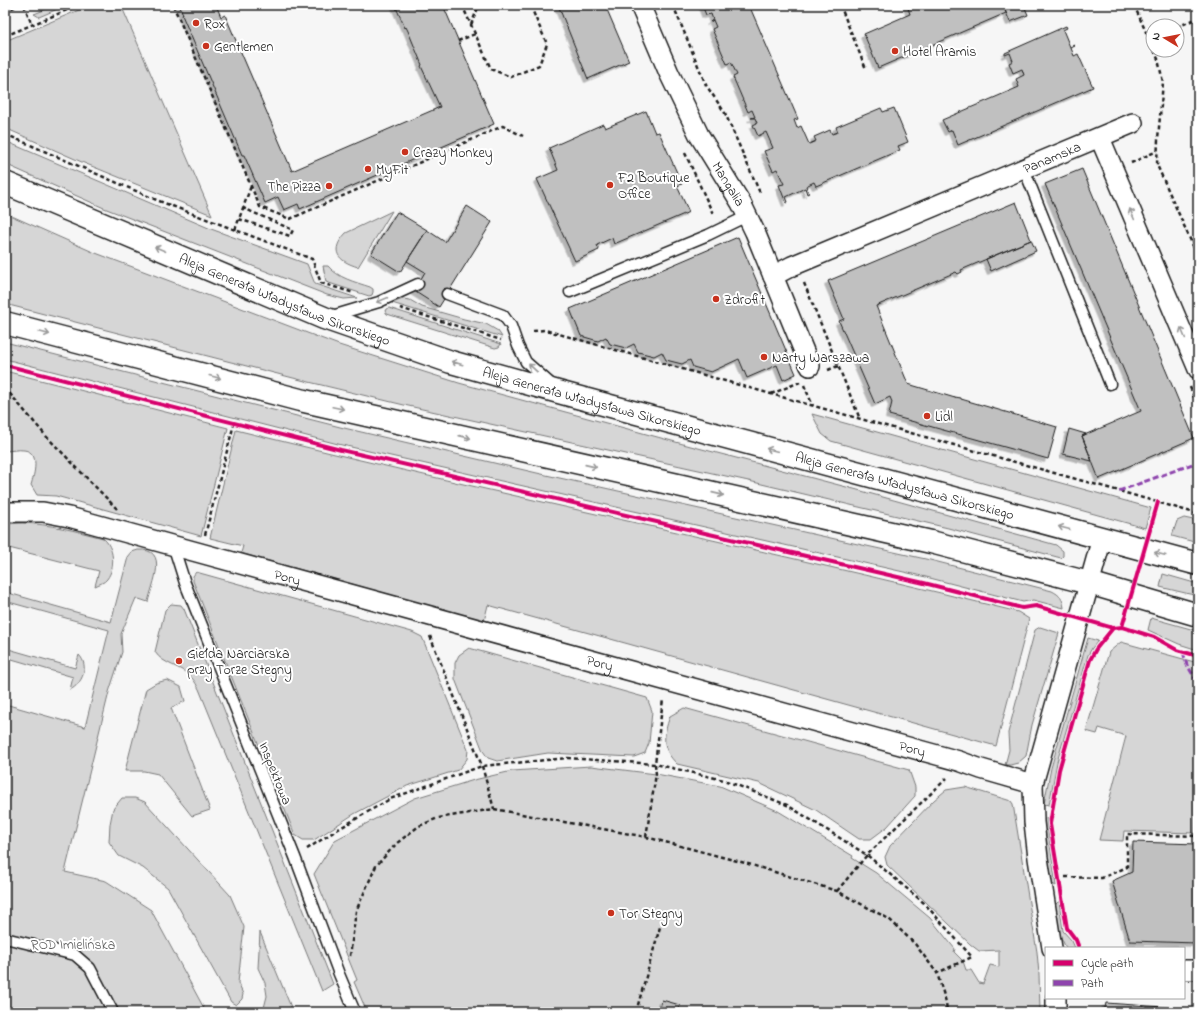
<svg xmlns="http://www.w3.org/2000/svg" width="1203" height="1017" viewBox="0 0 1203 1017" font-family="'Indie Flower',sans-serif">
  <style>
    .green { fill: #d6d6d6; stroke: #797979 }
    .building { fill: #c0c0c0; stroke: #1c1c1c; filter: url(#shadow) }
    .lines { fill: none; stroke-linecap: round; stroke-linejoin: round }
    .lane-casing { stroke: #1c1c1c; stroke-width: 13 }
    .street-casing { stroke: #1c1c1c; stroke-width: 22 }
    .primary-casing { stroke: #1c1c1c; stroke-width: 25 }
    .path { stroke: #1c1c1c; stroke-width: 2.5; stroke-dasharray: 4 3; stroke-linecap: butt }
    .lane { stroke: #fff; stroke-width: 10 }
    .street { stroke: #fff; stroke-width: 19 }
    .primary { stroke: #fff; stroke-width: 22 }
    .quiet { stroke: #8e44ad; stroke-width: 3; stroke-dasharray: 6 3; stroke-linecap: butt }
    .cycleway-casing { stroke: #fff; stroke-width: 6 }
    .cycleway { stroke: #d6006c; stroke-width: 4 }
    .oneway { stroke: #999 }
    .poi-dot { fill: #c8321e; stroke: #fff; stroke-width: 1.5 }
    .labels { text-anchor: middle; stroke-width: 4; stroke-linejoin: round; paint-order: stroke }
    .poi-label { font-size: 14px; fill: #1c1c1c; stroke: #fff; text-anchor: start }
    .street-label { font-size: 14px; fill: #1c1c1c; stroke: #fff }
    .park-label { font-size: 14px; fill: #5d5d5d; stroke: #fff }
  </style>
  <defs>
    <filter id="shadow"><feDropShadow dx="-3.5" dy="3.5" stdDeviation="0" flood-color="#0004"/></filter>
  </defs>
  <rect width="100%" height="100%" fill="#f6f6f6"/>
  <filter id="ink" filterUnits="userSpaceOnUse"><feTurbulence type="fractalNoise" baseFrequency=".025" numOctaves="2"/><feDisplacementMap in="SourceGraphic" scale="8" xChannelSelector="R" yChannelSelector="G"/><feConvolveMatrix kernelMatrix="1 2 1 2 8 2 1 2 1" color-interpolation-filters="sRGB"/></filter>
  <g filter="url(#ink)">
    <!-- green -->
    <path class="green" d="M57 5H67L39 17 34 14Z
      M91 5H121L212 215 84 163 5 128V41Z
      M5 141 211 229 307 264 315 284 357 298 344 299 327 295 104 208 5 164Z
      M392 211 358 267C338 261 329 251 346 233Z
      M5 213 93 252 339 345 459 383 683 444 854 489 1056 545 1063 551V556L1061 558 948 528 753 482 404 405 305 381 5 304Z
      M323 266H328C338 278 355 282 370 287L373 289V292L372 295 369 296 326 282Z
      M403 299 410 300 422 307 464 319 486 324 498 331 502 337 392 303Z
      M389 308 501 344 499 347 495 348 387 314 385 311 386 309Z
      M5 342 344 428 537 473 930 560 1052 591C1060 595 1063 599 1064 608L1033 600 1023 602 926 577 342 445 5 359Z
      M5 371 228 428 201 536 56 496 37 495 31 485C34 475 41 452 24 450 18 449 11 451 5 451Z
      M812 414 1151 508 1145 528 831 441 822 434Z
      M236 430C393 469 551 504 708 539 812 563 915 586 1018 612L1029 619 996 746 488 605 484 621 241 553 243 546 210 538Z
      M1184 518 1198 521V543L1172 536 1177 521Z
      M22 523C50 524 76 531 103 538 114 547 116 567 107 579 104 583 99 584 95 586L99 571 5 547V524Z
      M138 550C170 548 152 584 148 602L136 598 121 634 122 652 109 692 65 872 106 881 151 910 206 1012H5V704L85 727 109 630 5 601V592L111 622 128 557 132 552Z
      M196 572 412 632 422 637 468 750 467 759 458 770 407 786 354 814 314 840H303L295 835 193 581V576Z
      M1163 574 1198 584V596L1160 587Z
      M171 604 181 605 184 609 333 984 322 991 199 689C197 686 195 681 192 678 182 666 163 665 155 652L165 610Z
      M1151 618 1198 631V650L1179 644 1148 630Z
      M1040 627 1059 633 1032 725 1026 756 1018 763 1010 765H1005L1009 750 1008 733 1035 630Z
      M1088 638 1098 641 1092 648 1088 655 1057 762 1049 805 1044 804 1051 768Z
      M1121 642 1198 663V694L1196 701 1198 702V709L1195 722 1198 724V759L1197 760 1195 833 1124 831 1123 841 1099 840 1126 736 1099 728 1097 734 1086 731 1109 652Z
      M5 648 75 668 79 655C90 666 82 684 70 690L73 677 5 657Z
      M469 648 647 698 652 711 649 743 645 753 634 757 548 753 497 761 488 758 483 751 455 679V663L459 655Z
      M167 680 181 687 185 701 171 708 210 810 192 816 158 774 144 771H125L146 689 156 683Z
      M684 708 909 770 915 787V796L887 827 871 839H859L816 810 759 783 677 764C661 748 663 737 670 716Z
      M591 766 656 774 720 786 778 811 853 856 852 858 876 873 930 918 955 949 954 952 963 961 966 970H971L979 983 983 984 990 965 999 967V950L979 951 970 944 887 865 885 857 890 846 934 800 946 790 965 787 1011 801 1013 804 1037 952 1039 974 1040 1012H367L354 982 357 980 314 874 335 840 415 798 474 780 512 771Z
      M122 798H135L145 802 230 895 244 927 238 983 243 994 242 999 236 1005 231 1002 168 888 143 868 119 856 109 842 110 824 113 809Z
      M1043 817 1047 818V825L1056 886 1051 883 1043 828Z
      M1059 901 1063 931 1072 941 1075 948H1066L1059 933 1055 905Z
      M260 932 293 1012H263L267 996 265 983 258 968Z"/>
    <!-- building -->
    <path class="building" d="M179 5H216L221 17 225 15 292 171 440 107 421 66 422 65 408 31 406 27 405 28 395 5H443L494 124 300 209 298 204 284 210 278 197 265 203 244 155H242L182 15 183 14Z
      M558 5H605L629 61 588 79Z
      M702 5H749L798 119 794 120 797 128 801 126 809 144 816 141 814 137 830 130 832 134 838 132 836 127 881 108 883 112 894 108 908 142 898 146 900 150 816 186 814 182 806 186 809 193 807 194 805 188 786 197 788 202 786 203 779 185 784 184 777 169 773 171 764 151 773 148 766 132 758 136 753 125 757 123 755 118H751L755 117 752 110 748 112 733 77 737 75 731 62 727 64 712 29 716 27 713 20 710 22 713 20 711 14 706 15Z
      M907 5H1003L1006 13 878 68 864 34 910 14Z
      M1003 5H1024L1028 15 1010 22Z
      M1066 26 1067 28 1063 30 1070 47 1074 45 1075 46 1071 48 1074 56 1078 54 1093 87 958 145 952 130 948 132 942 120 1019 87 1016 79 1024 75 1022 69 1013 73 1009 63 1013 61 1010 53 1005 55V53Z
      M646 111 655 133 659 132 682 184 677 186 689 212 614 244 612 238 597 245 599 250 575 261 537 179 558 170 549 148 603 124 605 128Z
      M1082 169 1194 438 1099 479 1082 436 1141 411 1045 184Z
      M1016 202 1031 240 961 270 962 272 958 274 956 272 876 306 908 384 955 398V397L961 398V399L1057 427 1048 459 889 415 892 402 890 397 875 404 839 321 844 319 828 281Z
      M467 206 492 222 439 307 414 291 425 272 407 261 427 230 445 242Z
      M397 212 427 230 400 272 371 254Z
      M738 237 796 374 783 380 777 365 747 378 739 359 711 372 693 367 690 360 682 364 666 360 662 352 654 356 638 352 634 344 626 348 610 344 606 337 598 341 581 336 570 309Z
      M1031 240 1036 251 991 271 986 259Z
      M1069 429 1086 434 1082 436 1092 461 1063 454Z
      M1133 842 1198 844V943L1130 941 1112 881 1132 872Z
      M662 1000 680 1005 678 1012H659Z
      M1106 1003 1193 1009V1012H1104Z"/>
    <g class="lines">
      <defs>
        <path id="lane" d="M1024 169 1110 384
          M570 292 708 235 747 216
          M447 294 503 315 511 326 518 346 526 362 551 384
          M332 316 379 302 418 284
          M173 545 185 583 295 857 339 974 355 1012
          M5 938 75 955 90 968 113 1012"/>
        <g id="street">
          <path id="s1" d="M640 5 669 73 699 135 741 203 755 232 810 366"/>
          <path d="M1100 138 1198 369"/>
          <path id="s2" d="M773 276 792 266 1133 123"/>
          <path id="s3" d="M5 512H43L69 517 959 761 981 769 1033 784"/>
          <path d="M1052 948 1038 858 1034 822 1033 784 1102 538"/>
          <path d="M1184 970H1198"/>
          <path d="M1056 998V1012"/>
        </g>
        <g id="primary">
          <path id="s4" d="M5 183 324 318 451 362 562 393 1198 564"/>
          <path d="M5 323 300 400 931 542 1089 583 1198 615"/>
        </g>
      </defs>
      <!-- lane casing -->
      <use href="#lane" class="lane-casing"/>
      <!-- street casing -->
      <use href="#street" class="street-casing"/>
      <!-- primary casing -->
      <use href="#primary" class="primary-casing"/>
      <!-- path -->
      <path class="path" d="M24 5 32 25
        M173 5 260 207 290 219 503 126 523 136
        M462 5 491 69 511 77 539 65 547 44 530 5
        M673 5 706 85 725 113 760 193
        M840 5 866 69
        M1134 5 1153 48
        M5 11 19 5
        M471 25 479 5
        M1177 27 1198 18
        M5 36 79 5
        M458 41 475 34
        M1154 50 1158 59 1163 82 1158 139 1157 165 1198 257
        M5 134 159 201 312 259 321 283 354 293
        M685 153 714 216
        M1131 163 1157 151
        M239 219 290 236 293 230 243 208
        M235 230 251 186
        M1192 241 1198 244
        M804 283 860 419
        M400 308 501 340
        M533 331 545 330 771 394 1119 491 1198 514
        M828 370 838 366
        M804 385 813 406
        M1190 387 1198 407
        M5 388 46 436 117 509
        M771 394 800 382
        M205 535 234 424
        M430 636 482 766 494 809
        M646 837 656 774 655 764 663 699
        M307 849 335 831 390 799 482 766 568 758 655 764 724 780 787 805 867 855 924 903 972 957 937 973 946 1002 947 1012
        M1065 877 1102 878 1127 867V834L1197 836 1198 822
        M837 891 867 855 947 778
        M350 956 356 911 376 866 397 843 419 826 438 818 494 809 646 837 745 863 837 891 889 919 915 944 937 973
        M636 1012 660 927"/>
      <!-- lane -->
      <use href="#lane" class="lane"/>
      <!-- street -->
      <use href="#street" class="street"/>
      <!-- primary -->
      <use href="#primary" class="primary"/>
      <!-- quiet -->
      <path class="quiet" d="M1119 491 1198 462
        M1183 652 1187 665 1198 683"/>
      <defs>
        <path id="cycleway" d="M5 365 341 450 924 583 1022 608 1036 606 1113 628 1122 627 1154 637 1177 650 1198 656
          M1122 627 1158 502
          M1079 948 1076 940 1067 928 1050 824 1059 770 1090 660 1096 649 1113 628"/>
      </defs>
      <!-- cycleway casing -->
      <use href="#cycleway" class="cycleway-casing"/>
      <!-- cycleway -->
      <use href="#cycleway" class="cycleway"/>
    </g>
    <!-- one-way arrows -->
    <defs><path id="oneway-shaft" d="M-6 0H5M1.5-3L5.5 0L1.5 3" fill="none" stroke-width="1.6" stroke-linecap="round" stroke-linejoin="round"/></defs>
    <g class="oneway">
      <use href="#oneway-shaft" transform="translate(1132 214) rotate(-113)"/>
      <use href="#oneway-shaft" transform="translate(160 249) rotate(-157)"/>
      <use href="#oneway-shaft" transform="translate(382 300) rotate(157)"/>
      <use href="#oneway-shaft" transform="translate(44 333) rotate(14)"/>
      <use href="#oneway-shaft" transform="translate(1183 333) rotate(-113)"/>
      <use href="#oneway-shaft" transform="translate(457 363) rotate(-164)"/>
      <use href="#oneway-shaft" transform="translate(533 368) rotate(-137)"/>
      <use href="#oneway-shaft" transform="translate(215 377) rotate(15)"/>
      <use href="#oneway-shaft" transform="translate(338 408) rotate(12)"/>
      <use href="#oneway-shaft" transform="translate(465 437) rotate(13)"/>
      <use href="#oneway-shaft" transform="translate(772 450) rotate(-165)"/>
      <use href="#oneway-shaft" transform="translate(591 466) rotate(13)"/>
      <use href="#oneway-shaft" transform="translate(718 494) rotate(13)"/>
      <use href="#oneway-shaft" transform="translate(1064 528) rotate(-165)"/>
      <use href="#oneway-shaft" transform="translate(1160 554) rotate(-165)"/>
    </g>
  </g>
  <!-- markers -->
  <g class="poi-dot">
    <circle cx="196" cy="23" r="4"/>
    <circle cx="206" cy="46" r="4"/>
    <circle cx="895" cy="51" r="4"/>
    <circle cx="405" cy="152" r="4"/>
    <circle cx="368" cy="169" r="4"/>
    <circle cx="610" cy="185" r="4"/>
    <circle cx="329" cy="186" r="4"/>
    <circle cx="716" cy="299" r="4"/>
    <circle cx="764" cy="357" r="4"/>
    <circle cx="927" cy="416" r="4"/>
    <circle cx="179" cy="661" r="4"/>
    <circle cx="611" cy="913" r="4"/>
  </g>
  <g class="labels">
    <!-- poi labels -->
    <g class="poi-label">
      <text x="204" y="28">Rox</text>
      <text x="214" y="51">Gentlemen</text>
      <text x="903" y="56">Hotel Aramis</text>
      <text x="413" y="157">Crazy Monkey</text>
      <text x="376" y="174">MyFit</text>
      <text x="618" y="182">F2 Boutique<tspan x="618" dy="16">Office</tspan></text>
      <text x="321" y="191" text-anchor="end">The Pizza</text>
      <text x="724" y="304">Zdrofit</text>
      <text x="772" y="362">Narty Warszawa</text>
      <text x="935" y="421">Lidl</text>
      <text x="187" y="658">Giełda Narciarska<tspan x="187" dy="16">przy Torze Stegny</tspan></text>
      <text x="619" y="918">Tor Stegny</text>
    </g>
    <!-- street labels -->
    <g class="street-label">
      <text dy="5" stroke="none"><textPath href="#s2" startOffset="303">Panamska</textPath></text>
      <text dy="5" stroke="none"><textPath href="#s1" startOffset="200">Mangalia</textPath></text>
      <text dy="5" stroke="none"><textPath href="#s4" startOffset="303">Aleja Generała Władysława Sikorskiego</textPath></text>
      <text dy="5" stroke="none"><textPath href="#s4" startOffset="627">Aleja Generała Władysława Sikorskiego</textPath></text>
      <text dy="5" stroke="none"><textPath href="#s4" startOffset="951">Aleja Generała Władysława Sikorskiego</textPath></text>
      <text dy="5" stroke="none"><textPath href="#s3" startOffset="291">Pory</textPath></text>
      <text dy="5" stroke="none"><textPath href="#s3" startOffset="615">Pory</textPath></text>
      <text dy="5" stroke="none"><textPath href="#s3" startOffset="939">Pory</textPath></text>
      <text transform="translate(276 773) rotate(68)" y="5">Inspektowa</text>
    </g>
    <!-- park labels -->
    <g class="park-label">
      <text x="73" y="949">ROD Imielińska</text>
    </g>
  </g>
  <!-- margin -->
  <rect width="1203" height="1017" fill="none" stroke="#fff" stroke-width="20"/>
  <rect x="10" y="10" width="1183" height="997" fill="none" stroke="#1c1c1c" stroke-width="1.5" filter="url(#ink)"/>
  <!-- legend -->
  <rect x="1045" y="947" width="140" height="52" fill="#ffffff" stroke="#a4a4a4"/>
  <rect x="1053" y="960" width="20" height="6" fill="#d6006c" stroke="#a4a4a4"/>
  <text x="1081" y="967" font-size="12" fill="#1c1c1c">Cycle path</text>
  <rect x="1053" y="980" width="20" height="6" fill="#8e44ad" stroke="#a4a4a4"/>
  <text x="1081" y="987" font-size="12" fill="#1c1c1c">Path</text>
  <!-- north arrow -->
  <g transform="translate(1165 38) rotate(280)"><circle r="19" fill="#ffffff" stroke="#a4a4a4"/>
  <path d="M0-3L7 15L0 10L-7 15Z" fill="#c8321e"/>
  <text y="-6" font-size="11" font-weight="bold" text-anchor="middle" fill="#1c1c1c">N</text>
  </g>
</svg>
